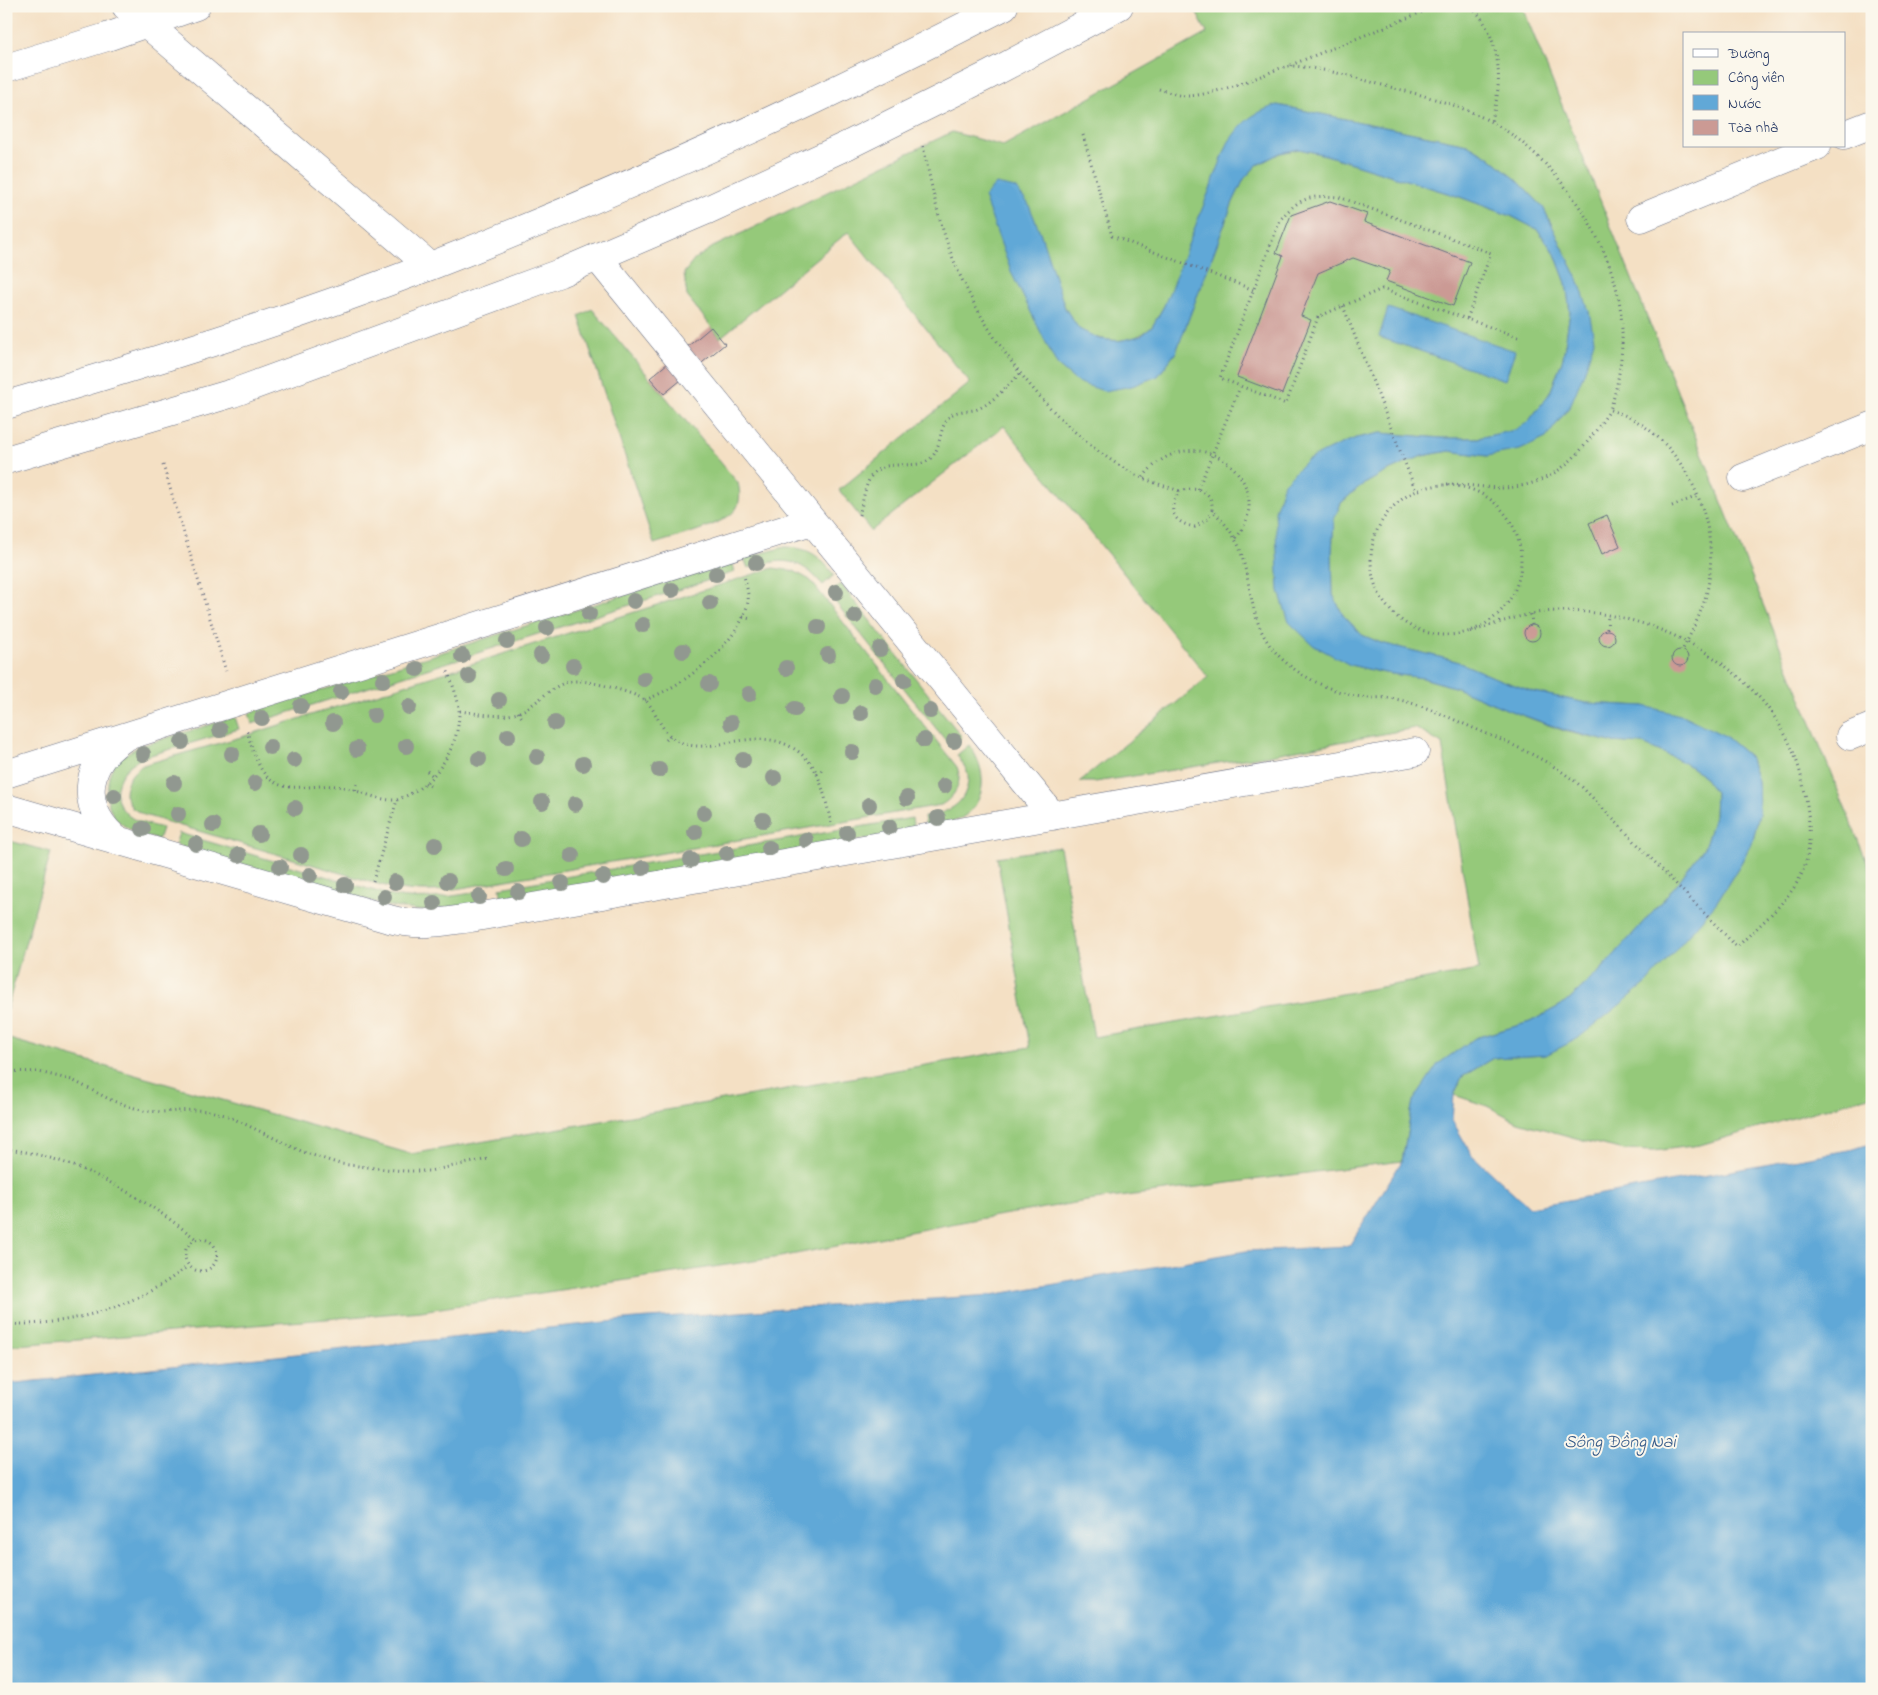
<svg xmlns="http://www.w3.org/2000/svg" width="1878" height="1695" viewBox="0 0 1878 1695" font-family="'Indie Flower',sans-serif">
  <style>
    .green { fill: #95c97a; stroke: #587c6c }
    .water { fill: #61a8d7; stroke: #3e6c9a }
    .building { fill: #cb9a94 }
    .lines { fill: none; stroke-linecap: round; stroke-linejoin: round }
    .street-casing { stroke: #676d82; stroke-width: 29 }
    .path { stroke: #676d82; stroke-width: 3; stroke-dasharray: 1 4; stroke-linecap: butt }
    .street { stroke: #fff; stroke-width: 28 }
    .tree { fill: #919890 }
    .labels { text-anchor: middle; stroke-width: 4; stroke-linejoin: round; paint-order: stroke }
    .water-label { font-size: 18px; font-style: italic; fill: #345988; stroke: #fbf7ec }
  </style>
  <rect width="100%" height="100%" fill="#fbf7ec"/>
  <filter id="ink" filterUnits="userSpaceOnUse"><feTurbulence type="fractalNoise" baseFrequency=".02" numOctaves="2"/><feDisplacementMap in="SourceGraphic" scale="10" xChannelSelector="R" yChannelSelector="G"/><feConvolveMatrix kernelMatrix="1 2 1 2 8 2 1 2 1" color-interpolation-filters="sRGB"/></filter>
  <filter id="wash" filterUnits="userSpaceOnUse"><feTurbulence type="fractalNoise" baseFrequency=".0096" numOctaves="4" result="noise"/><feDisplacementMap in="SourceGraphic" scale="20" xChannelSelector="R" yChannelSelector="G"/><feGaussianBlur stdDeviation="1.12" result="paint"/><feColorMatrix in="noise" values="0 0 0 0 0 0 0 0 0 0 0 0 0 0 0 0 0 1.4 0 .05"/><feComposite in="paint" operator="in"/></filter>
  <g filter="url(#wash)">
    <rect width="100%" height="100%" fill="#f4e0c4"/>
    <!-- green -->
    <path class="green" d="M1193 6H1522L1872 875V1095L1700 1145 1654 1151 1625 1150 1594 1143 1518 1122 1487 1106 1454 1095 1462 1077 1493 1058 1546 1055 1716 903 1741 863 1753 840 1759 814 1758 781 1750 757 1725 736 1644 706 1586 703 1534 692 1498 679 1456 661 1381 643 1362 635 1343 615 1333 595 1332 552 1334 519 1341 503 1359 487 1384 473 1422 456 1449 451 1487 456 1570 406 1578 279 1543 207 1517 180 1489 157 1467 144 1277 105 1152 327C1140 337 1126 342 1110 340 1100 339 1085 335 1078 328 1059 307 1049 259 1040 232L1039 329 1158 376 1176 352 1233 202 1244 179 1257 165 1280 153 1299 149 1326 155 1460 197 1511 216 1538 230 1555 254 1566 283 1570 312 1563 358 1550 393 1528 422 1515 430 1478 438H1441L1381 433 1356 438 1330 449 1284 483 1350 665 1385 673 1423 678 1454 687 1511 711 1567 732 1611 742 1643 744 1677 759 1701 773 1715 792 1714 817 1705 846 1676 885 1601 970 1565 1003 1530 1022 1475 1038 1413 1101 1402 1161 1087 1201 972 1220 780 1257 421 1311 6 1346V1038L411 1154 1030 1047 997 857 1060 847 1094 1037 1479 970 1442 744 1415 728 1270 755 1095 782H1079L1208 677 1004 426 871 531 839 490 970 383 848 232 720 338 687 296 684 273 695 259 713 247 952 132 1003 146 1207 33Z
      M592 309 738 483C740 491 741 501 736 509 724 526 674 537 654 544L579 316Z
      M785 547C811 548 819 556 834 575L823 585C798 556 782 558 748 568L744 558Z
      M732 561 735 572 252 724 249 713Z
      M773 568 794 571 810 580 957 767C963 783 955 797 941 805L461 888C431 893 406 892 378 884L144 815 132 808 125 795C125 781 132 772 143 765L248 735Z
      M841 584 962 737 950 746 829 594Z
      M235 717 239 729 144 757C119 767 105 796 129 816 138 823 151 825 162 828L158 840C137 833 111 826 108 800 106 788 108 770 117 761 132 746 154 742 173 736 194 730 214 723 235 717Z
      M969 745C987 769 989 802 960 819 950 824 937 826 926 829L924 817C943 813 961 809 967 787 968 782 969 777 967 772 965 766 960 760 957 755Z
      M912 818 914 831 502 899 500 888Z
      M179 833 392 896C424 902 453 896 484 891L486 902 423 911 392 907 175 845Z
      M6 840 51 852 6 1012Z"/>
    <!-- water -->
    <path class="water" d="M1277 105 1467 144 1489 157 1517 180 1543 207 1578 279 1589 311 1594 340 1584 373 1570 406 1546 438 1520 450 1487 456 1449 451 1422 456 1384 473 1359 487 1341 503 1334 519 1332 552 1333 595 1343 615 1362 635 1381 643 1456 661 1498 679 1534 692 1586 703 1644 706 1684 716 1725 736 1750 757 1758 781 1759 814 1753 840 1741 863 1716 903 1647 983 1577 1039 1546 1055 1493 1058 1462 1077 1454 1095 1452 1120 1472 1155 1529 1207 1854 1149 1872 1143V1689H6V1384L635 1319 992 1295 1246 1251 1349 1246 1402 1161 1413 1101 1438 1064 1475 1038 1530 1022 1565 1003 1601 970 1676 885 1705 846 1714 817 1715 792 1701 773 1677 759 1643 744 1611 742 1567 731 1511 711 1454 687 1423 678 1385 673 1350 665 1313 645 1289 622 1279 591 1275 511 1284 483 1306 461 1330 449 1356 438 1381 433 1441 438H1478L1515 430 1528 422 1550 393 1563 358 1570 312 1566 283 1555 254 1538 230 1511 216 1460 197 1326 155 1299 149 1280 153 1257 165 1244 179 1233 202 1176 352 1158 376 1132 386 1104 391 1077 382 1057 365 1012 274 984 197 996 184 1015 188 1028 203 1040 232 1065 308 1079 329 1099 339 1118 341 1141 336 1152 327 1164 306 1228 143C1243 121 1251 114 1277 105Z
      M1388 308 1515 351 1505 380 1379 337Z"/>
    <g id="blocks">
      <!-- building -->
      <path class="building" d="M1330 201 1367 214 1364 222 1470 262 1453 306 1386 281 1390 271 1353 258 1318 273 1301 316 1311 320 1282 394 1237 377 1283 256 1276 253 1291 215Z
        M711 327 725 344 664 394 650 378Z
        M1607 515 1620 546 1602 554 1589 523Z
        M1524 633a8 8 0 1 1 16 0a8 8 0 1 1-16 0Z
        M1599 638a8 8 0 1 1 16 0a8 8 0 1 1-16 0Z
        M1672 658a8 8 0 1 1 16 0a8 8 0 1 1-16 0Z"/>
    </g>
  </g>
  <g filter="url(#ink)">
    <use href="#blocks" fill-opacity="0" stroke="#676d82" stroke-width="1"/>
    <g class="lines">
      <defs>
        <path id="street" d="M126 6 430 266
          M6 68 107 37 196 6
          M1844 135 1872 124
          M1641 218 1817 146
          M597 257 1053 816
          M6 405C150 363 293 319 433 265 628 189 818 102 1004 6
          M6 460 233 393 560 273 705 211 848 145 989 75 1119 6
          M1743 478 1872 426
          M1850 736 1872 727
          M6 774 812 521
          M6 808 389 919C420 927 441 922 471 918L1415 752
          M118 841C80 810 82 766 122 739"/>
      </defs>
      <!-- street casing -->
      <use href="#street" class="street-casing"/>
      <!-- path -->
      <path class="path" d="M1466 6C1477 10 1482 18 1487 28 1502 59 1501 90 1491 122
        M1291 65 1437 6
        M1159 89C1168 92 1178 96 1188 96 1210 95 1240 84 1261 76 1270 73 1283 65 1293 66 1322 68 1350 76 1378 84 1422 95 1466 105 1505 130 1560 166 1610 240 1620 306 1625 341 1621 376 1610 410
        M1083 135 1112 236 1254 290
        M923 146C931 183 938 220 952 256 981 333 1054 429 1127 470 1143 480 1162 485 1180 491
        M1343 306 1416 491
        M1467 319 1382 289 1318 317 1286 404 1220 378 1280 220C1299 197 1311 195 1339 197L1491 253 1467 319 1521 338
        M163 465 226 671
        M1143 477C1197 410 1283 485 1235 539
        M1447 484C1465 484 1485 488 1502 488 1558 486 1582 452 1610 410 1620 413 1630 417 1638 422 1688 453 1718 522 1709 580 1706 605 1693 629 1682 651
        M1371 560a75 75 0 1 1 150 0a75 75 0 1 1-150 0Z
        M1198 489 1240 387
        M1672 506 1698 496
        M1212 510 1208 519 1195 527C1173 523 1166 509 1180 491 1195 486 1214 490 1212 510 1222 520 1231 530 1237 543 1241 549 1242 557 1244 564 1254 602 1252 631 1283 660 1305 680 1339 695 1369 698 1377 698 1387 697 1395 699 1422 704 1448 717 1473 728 1513 745 1549 759 1582 787L1737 947C1758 926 1790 901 1802 873 1814 845 1809 809 1802 780 1779 675 1661 609 1559 611 1529 611 1499 623 1470 632
        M859 515C863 503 864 489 870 478 884 454 916 474 932 457 941 447 939 429 948 418 956 408 970 413 980 408 994 401 1010 383 1021 373
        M1531 614 1532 625
        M743 617 751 619
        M1607 629 1608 615
        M645 700C683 686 739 645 748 602 749 594 746 584 744 576
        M460 711C476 713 496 718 513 714 537 709 552 679 579 681 592 681 635 693 645 700 658 711 659 732 678 741 693 749 710 746 726 743 753 738 776 735 799 752 805 757 810 762 814 768 823 785 827 805 831 823
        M518 712 523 719
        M247 731C252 748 257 770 272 781 291 793 315 784 336 786 355 788 377 801 395 800 399 800 403 797 406 796 436 782 459 747 459 713 460 702 451 681 447 669
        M666 740 670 736
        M427 771 433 776
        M817 774 822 770
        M425 783 430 786
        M356 790 357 784
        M373 881 397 800
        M6 1071 39 1072 72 1080 113 1101 144 1111 162 1112 194 1110 210 1111 228 1116 303 1152 340 1164 404 1171H429L488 1159
        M6 1149C77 1157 141 1196 196 1239
        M6 1215V1232
        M185 1255a16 16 0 1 1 32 0a16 16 0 1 1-32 0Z
        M6 1324C71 1326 137 1307 188 1266"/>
      <!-- street -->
      <use href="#street" class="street"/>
    </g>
    <!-- trees -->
    <g class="tree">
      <circle cx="756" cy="563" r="8"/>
      <circle cx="716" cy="574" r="8"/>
      <circle cx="672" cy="590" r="8"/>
      <circle cx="836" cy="592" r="8"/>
      <circle cx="634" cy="601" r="8"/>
      <circle cx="710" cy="603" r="8"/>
      <circle cx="589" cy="614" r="8"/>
      <circle cx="855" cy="616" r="8"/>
      <circle cx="643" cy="625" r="8"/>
      <circle cx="818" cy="627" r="8"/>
      <circle cx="547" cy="628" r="8"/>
      <circle cx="507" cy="641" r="8"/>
      <circle cx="880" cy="649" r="8"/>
      <circle cx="683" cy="651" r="8"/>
      <circle cx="541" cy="655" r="8"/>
      <circle cx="828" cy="655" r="8"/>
      <circle cx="462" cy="656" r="8"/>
      <circle cx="573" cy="666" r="8"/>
      <circle cx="786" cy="668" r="8"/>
      <circle cx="417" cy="669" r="8"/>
      <circle cx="469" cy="676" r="8"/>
      <circle cx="644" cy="679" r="8"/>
      <circle cx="383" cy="680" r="8"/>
      <circle cx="904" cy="680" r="8"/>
      <circle cx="709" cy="684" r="8"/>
      <circle cx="875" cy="685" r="8"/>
      <circle cx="341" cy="692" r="8"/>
      <circle cx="749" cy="694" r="8"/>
      <circle cx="842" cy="696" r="8"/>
      <circle cx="499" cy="700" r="8"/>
      <circle cx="301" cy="706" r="8"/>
      <circle cx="409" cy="707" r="8"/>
      <circle cx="795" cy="709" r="8"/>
      <circle cx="930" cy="711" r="8"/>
      <circle cx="861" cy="713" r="8"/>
      <circle cx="374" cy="715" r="8"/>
      <circle cx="262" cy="718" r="8"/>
      <circle cx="333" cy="723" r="8"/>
      <circle cx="555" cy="723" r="8"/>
      <circle cx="731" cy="723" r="8"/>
      <circle cx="220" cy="730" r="8"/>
      <circle cx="508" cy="736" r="8"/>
      <circle cx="924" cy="740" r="8"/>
      <circle cx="954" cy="741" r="8"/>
      <circle cx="182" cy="742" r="8"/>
      <circle cx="406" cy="746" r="8"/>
      <circle cx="270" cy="747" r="8"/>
      <circle cx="357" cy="749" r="8"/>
      <circle cx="852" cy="752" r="8"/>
      <circle cx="143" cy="754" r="8"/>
      <circle cx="232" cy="754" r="8"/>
      <circle cx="537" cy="757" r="8"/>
      <circle cx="479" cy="759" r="8"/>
      <circle cx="294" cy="760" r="8"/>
      <circle cx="743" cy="760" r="8"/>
      <circle cx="583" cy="764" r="8"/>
      <circle cx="659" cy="770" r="8"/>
      <circle cx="774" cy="778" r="8"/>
      <circle cx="174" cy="783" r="8"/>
      <circle cx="255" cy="783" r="8"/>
      <circle cx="944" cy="786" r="8"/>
      <circle cx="114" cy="796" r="8"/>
      <circle cx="907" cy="798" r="8"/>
      <circle cx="542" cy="802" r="8"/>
      <circle cx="575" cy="804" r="8"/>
      <circle cx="869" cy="805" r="8"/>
      <circle cx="295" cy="808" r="8"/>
      <circle cx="704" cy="813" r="8"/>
      <circle cx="178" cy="814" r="8"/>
      <circle cx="938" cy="818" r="8"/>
      <circle cx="763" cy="820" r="8"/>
      <circle cx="213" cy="825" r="8"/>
      <circle cx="889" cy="827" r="8"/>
      <circle cx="143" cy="829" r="8"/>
      <circle cx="695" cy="832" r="8"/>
      <circle cx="847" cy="833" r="8"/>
      <circle cx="259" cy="834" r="8"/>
      <circle cx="521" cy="839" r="8"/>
      <circle cx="806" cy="840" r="8"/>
      <circle cx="196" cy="844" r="8"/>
      <circle cx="435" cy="845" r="8"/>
      <circle cx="769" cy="848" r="8"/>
      <circle cx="727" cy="853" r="8"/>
      <circle cx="239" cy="855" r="8"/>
      <circle cx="301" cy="855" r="8"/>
      <circle cx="572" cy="855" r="8"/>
      <circle cx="691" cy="860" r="8"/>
      <circle cx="280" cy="867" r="8"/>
      <circle cx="643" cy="868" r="8"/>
      <circle cx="506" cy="869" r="8"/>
      <circle cx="310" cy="875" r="8"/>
      <circle cx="603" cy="877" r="8"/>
      <circle cx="448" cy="881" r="8"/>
      <circle cx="395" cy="882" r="8"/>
      <circle cx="562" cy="883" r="8"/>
      <circle cx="345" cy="885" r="8"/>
      <circle cx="518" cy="892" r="8"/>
      <circle cx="384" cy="897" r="8"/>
      <circle cx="479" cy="897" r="8"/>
      <circle cx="434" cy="903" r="8"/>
    </g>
  </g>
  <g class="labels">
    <!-- water labels -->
    <g class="water-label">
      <text x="1620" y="1447">Sông Đồng Nai</text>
    </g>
  </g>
  <!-- margin -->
  <rect width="1878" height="1695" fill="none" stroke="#fbf7ec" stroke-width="25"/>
  <!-- legend -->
  <rect x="1683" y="32" width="162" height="115" fill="#fbf7ec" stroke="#a1a7b3"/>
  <rect x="1693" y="49" width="25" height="8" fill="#ffffff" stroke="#a1a7b3"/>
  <text x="1728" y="58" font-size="15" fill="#1b2f5e">Đường</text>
  <rect x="1693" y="70" width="25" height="15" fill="#95c97a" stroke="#a1a7b3"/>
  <text x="1728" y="82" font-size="15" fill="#1b2f5e">Công viên</text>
  <rect x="1693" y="95" width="25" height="15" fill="#61a8d7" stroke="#a1a7b3"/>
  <text x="1728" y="108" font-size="15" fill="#1b2f5e">Nước</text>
  <rect x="1693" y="120" width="25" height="15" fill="#cb9a94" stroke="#a1a7b3"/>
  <text x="1728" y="132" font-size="15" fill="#1b2f5e">Tòa nhà</text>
</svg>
